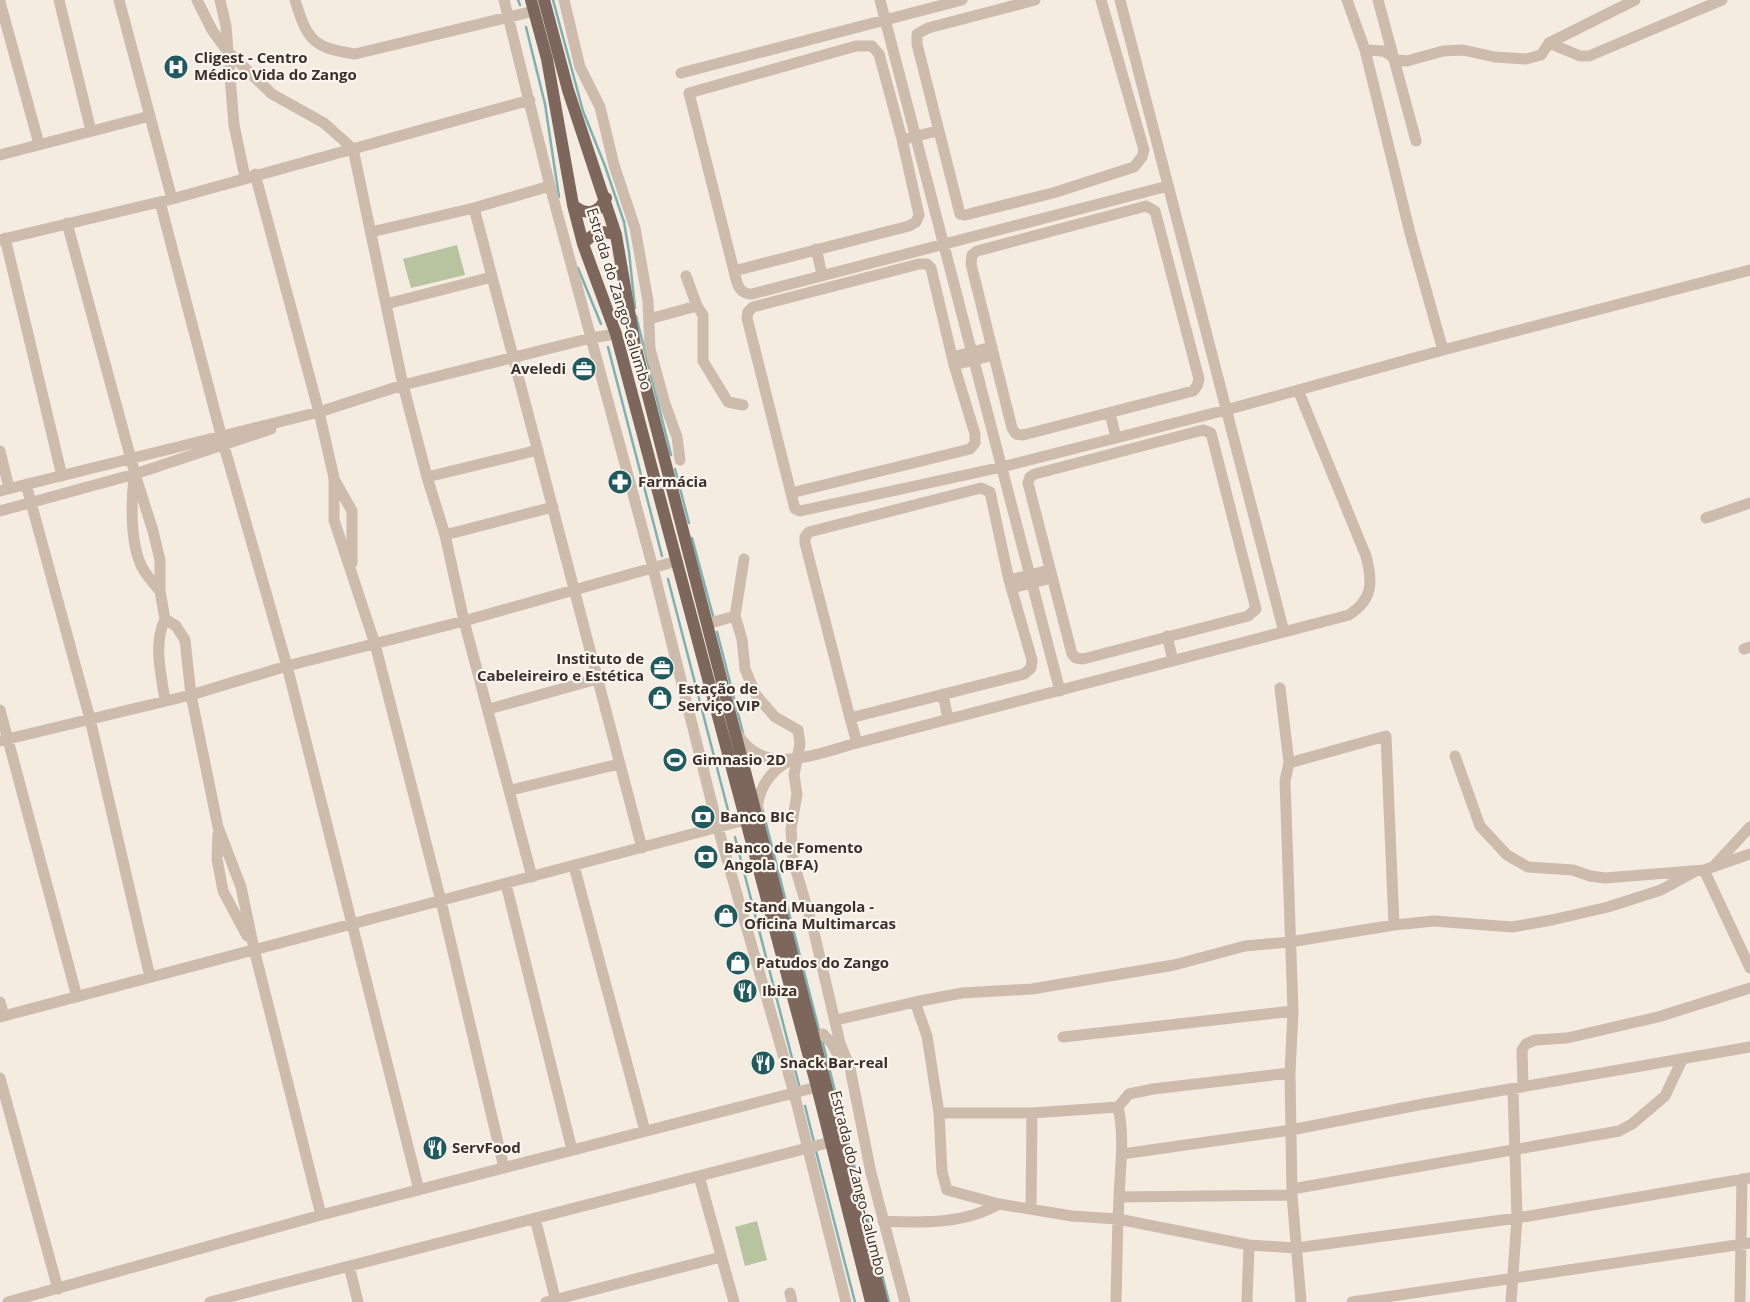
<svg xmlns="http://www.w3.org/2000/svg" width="1750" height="1302" viewBox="0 0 1750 1302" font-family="'Open Sans',sans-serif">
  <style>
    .green { fill: #b8c4a0 }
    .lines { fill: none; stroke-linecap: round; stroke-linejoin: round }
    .stream { stroke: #7fb0b2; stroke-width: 2.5 }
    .minor { stroke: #cdbbac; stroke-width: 11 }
    .major { stroke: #7d675c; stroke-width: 12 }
    .labels { text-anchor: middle; stroke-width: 4.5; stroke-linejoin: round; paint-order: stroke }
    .poi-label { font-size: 15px; font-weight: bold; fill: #3b302b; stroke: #fbf5ee; text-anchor: start }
    .street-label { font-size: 15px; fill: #3b302b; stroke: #fbf5ee }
  </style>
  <rect width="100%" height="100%" fill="#f4ebe1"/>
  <!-- green -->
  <path class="green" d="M457 245 465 275 411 288 403 259Z
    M757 1221 767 1260 745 1266 735 1227Z"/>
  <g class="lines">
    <!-- stream -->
    <path class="stream" d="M518 0 520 5
      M553 0 583 111 605 166 624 222 629 252 635 308
      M526 27 545 104 559 197
      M578 268 601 324
      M636 316 671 455
      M608 347 662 556
      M675 469 689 523
      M692 538 713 616
      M668 579 729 814
      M717 632 743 733
      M762 808 819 1030
      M735 837 799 1085
      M822 1040 889 1302
      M805 1106 814 1142
      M816 1151 855 1302"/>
    <!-- minor -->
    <path class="minor" d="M59 0 91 131
      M119 0 172 199
      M197 0 212 30 228 52 234 125 245 177
      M220 0 226 26 228 52 272 94 324 123 353 149 403 385 427 477 445 535 464 621 532 877
      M295 0C307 39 312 48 355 54L534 11
      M504 0 550 186 653 568 718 828 794 1093 846 1302
      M564 0 580 67 600 107 614 165 635 228 648 301 650 349 665 404 677 437 680 460
      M880 0 1060 691
      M1035 0 928 28 917 34V44L960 214 965 215 1053 193 1134 167 1142 157 1144 150 1101 0
      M1120 0 1284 632
      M1347 0 1365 50 1410 233 1443 350
      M1378 0 1416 141
      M0 2 39 144
      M1549 43 1580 56H1589L1722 0
      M856 46H872L879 54 902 139 919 215 916 222 909 226 734 271 689 93Z
      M1365 50 1384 51 1397 60 1407 61 1443 51 1463 50 1495 57 1526 59 1541 55 1549 43 1635 0
      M681 73 962 0
      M909 138 937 131
      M0 155 150 116
      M255 174 319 412 334 478V520L375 644 441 901 504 1168
      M160 202 224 446 287 666 419 1190
      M1146 206 1155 211 1199 379 1197 386 1193 391 1023 435 1016 434 1012 428 971 264 972 255 977 251Z
      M474 208 642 848
      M67 223 135 474 153 531 160 560V591L165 619 176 626 185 640 191 695 218 827 241 887 254 949 321 1215
      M371 232 474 208 550 186
      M5 238 62 476
      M0 240 172 199 530 100
      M816 249 822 274
      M734 271C737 283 738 294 752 294L1168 186
      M686 276 697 306 703 315V361L728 402 743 405
      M386 304 492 277
      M649 319 697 306
      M952 357 992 347
      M954 365 994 355
      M1110 413 1116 438
      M1203 430 1211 433 1256 609 1248 616 1083 659 1076 658 1072 654 1028 483 1030 477 1035 474Z
      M0 451 9 488
      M134 477C131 503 130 546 143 569 148 577 154 584 160 591
      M427 477 538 450
      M334 479 352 511V563
      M26 484 90 719 150 977
      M0 491 319 412 403 385 591 338 616 334
      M791 493 970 449 975 443V434L954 365 931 268 927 264H919L753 307 748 312 747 318 795 509 800 511 1002 467 1226 410 1443 350 1750 270
      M0 511 135 474 271 429
      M1706 518 1750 503
      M445 535 553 507
      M744 559 735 616 742 639 745 669 756 695 775 717 798 730 800 744 794 775 797 794 791 829 793 860 813 928 840 1043 850 1068 871 1173 905 1302
      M1009 580 1050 570
      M1011 588 1052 578
      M707 624 735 616
      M1167 636 1173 661
      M1744 649 1750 647
      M1280 688 1289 763
      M943 694 948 719
      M165 700C161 673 153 645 165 619
      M489 709 597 679
      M0 710 77 997
      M850 718 1024 674 1031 668 1032 660 1009 580 990 492 981 488 809 532 805 537V543L850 718 857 743 1349 615C1373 599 1373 583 1366 556L1298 390
      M737 733C762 779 818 753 857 743
      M0 741 191 695 287 666 464 621 677 561
      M1455 756 1480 826 1507 855 1528 867 1573 870 1590 876 1605 878 1704 870 1750 854
      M511 790 619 764
      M757 812C758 789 769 772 789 761
      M218 834 217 859 223 891 247 936
      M574 866 645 1131
      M1714 866 1750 827
      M1704 870 1750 968
      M506 884 572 1150
      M0 1002 4 1016
      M915 1002 962 993 1032 989 1174 965 1245 946 1290 942 1394 925 1434 921 1512 927 1552 920 1608 907 1661 890 1694 872
      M0 1017 745 820
      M836 1020 915 1002 927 1036 939 1113 942 1172 947 1190 999 1204 1072 1216 1118 1219 1249 1245 1296 1248 1517 1218 1750 1178
      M823 1034 832 1044 839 1057
      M1063 1037 1293 1011
      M0 1078 58 1289
      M1523 1087 1522 1050 1526 1044 1535 1040 1567 1038 1658 1017 1750 988
      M939 1113H1032L1118 1107
      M1122 1154 1291 1130 1418 1105 1750 1047
      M699 1176 734 1302
      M1292 1189 1619 1131 1632 1124 1665 1096 1682 1060
      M1119 1197 1292 1195
      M1031 1209 1032 1113
      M535 1218 556 1302
      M883 1221C922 1223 965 1224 999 1204
      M349 1266 358 1302
      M790 1293 792 1302
      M8 1302 321 1215 817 1087
      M210 1302 831 1142
      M546 1302 721 1257
      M1116 1302C1117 1268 1117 1233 1119 1199 1120 1167 1125 1138 1118 1107L1129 1094 1153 1089 1290 1073
      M1247 1302 1249 1245
      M1301 1302 1292 1195 1290 1073 1293 1011 1285 781 1289 763 1386 736 1394 925
      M1352 1302 1750 1243
      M1511 1302 1517 1218 1513 1089
      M1740 1302 1742 1179"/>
    <!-- major -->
    <path class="major" d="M531 0 547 59 573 205 583 244 616 334 817 1087 871 1302
      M544 0 568 90 616 235 635 345 882 1302
      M573 205C586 216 599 214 606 198
      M583 244C593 233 602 229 616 235"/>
  </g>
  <!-- icons -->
  <defs>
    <symbol id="hospital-disc" viewBox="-11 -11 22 22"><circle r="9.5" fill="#1f5a5e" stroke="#fbf5ee"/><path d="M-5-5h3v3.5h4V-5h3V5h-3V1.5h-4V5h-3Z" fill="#fff"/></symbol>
    <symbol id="office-disc" viewBox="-11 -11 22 22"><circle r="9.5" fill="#1f5a5e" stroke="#fbf5ee"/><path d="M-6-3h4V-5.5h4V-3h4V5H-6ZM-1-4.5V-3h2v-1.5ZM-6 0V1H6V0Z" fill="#fff"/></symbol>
    <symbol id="pharmacy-disc" viewBox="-11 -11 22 22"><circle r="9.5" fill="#1f5a5e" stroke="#fbf5ee"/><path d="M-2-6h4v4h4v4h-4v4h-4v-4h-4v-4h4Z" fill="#fff"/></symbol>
    <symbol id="shop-disc" viewBox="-11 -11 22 22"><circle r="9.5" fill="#1f5a5e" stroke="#fbf5ee"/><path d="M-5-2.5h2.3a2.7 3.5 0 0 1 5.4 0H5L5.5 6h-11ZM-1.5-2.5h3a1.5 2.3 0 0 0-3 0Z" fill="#fff"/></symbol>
    <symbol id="stadium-disc" viewBox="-11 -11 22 22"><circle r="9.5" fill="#1f5a5e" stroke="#fbf5ee"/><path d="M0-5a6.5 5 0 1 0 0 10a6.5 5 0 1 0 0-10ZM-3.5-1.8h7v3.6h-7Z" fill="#fff"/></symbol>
    <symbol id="bank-disc" viewBox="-11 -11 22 22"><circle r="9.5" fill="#1f5a5e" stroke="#fbf5ee"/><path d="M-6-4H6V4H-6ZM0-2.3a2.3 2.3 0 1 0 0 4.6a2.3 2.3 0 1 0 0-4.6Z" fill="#fff"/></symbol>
    <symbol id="restaurant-disc" viewBox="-11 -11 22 22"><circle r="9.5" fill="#1f5a5e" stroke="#fbf5ee"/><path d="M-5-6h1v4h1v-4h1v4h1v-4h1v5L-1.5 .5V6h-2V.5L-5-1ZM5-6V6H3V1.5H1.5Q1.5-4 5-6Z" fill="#fff"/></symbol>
  </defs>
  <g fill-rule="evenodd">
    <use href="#hospital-disc" x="162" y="53" width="28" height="28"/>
    <use href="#office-disc" x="570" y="355" width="28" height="28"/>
    <use href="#pharmacy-disc" x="606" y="468" width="28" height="28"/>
    <use href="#office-disc" x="648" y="654" width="28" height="28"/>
    <use href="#shop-disc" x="646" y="684" width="28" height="28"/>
    <use href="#stadium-disc" x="661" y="746" width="28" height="28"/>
    <use href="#bank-disc" x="689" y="803" width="28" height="28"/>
    <use href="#bank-disc" x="692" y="843" width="28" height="28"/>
    <use href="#shop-disc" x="712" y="902" width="28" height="28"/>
    <use href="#shop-disc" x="724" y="949" width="28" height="28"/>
    <use href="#restaurant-disc" x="731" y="977" width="28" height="28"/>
    <use href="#restaurant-disc" x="749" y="1049" width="28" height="28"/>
    <use href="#restaurant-disc" x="421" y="1134" width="28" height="28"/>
  </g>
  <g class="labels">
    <!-- poi labels -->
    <g class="poi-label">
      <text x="194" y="63">Cligest - Centro<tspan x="194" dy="17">Médico Vida do Zango</tspan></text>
      <text x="566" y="374" text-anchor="end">Aveledi</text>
      <text x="638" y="487">Farmácia</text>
      <text x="644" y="664" text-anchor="end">Instituto de<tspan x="644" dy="17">Cabeleireiro e Estética</tspan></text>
      <text x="678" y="694">Estação de<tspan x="678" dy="17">Serviço VIP</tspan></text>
      <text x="692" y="765">Gimnasio 2D</text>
      <text x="720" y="822">Banco BIC</text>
      <text x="724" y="853">Banco de Fomento<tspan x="724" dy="17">Angola (BFA)</tspan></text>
      <text x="744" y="912">Stand Muangola -<tspan x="744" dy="17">Oficina Multimarcas</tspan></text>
      <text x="756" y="968">Patudos do Zango</text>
      <text x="762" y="996">Ibiza</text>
      <text x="780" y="1068">Snack Bar-real</text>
      <text x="452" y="1153">ServFood</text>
    </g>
    <!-- street labels -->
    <g class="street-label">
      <text transform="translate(619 299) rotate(73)" y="5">Estrada do Zango-Calumbo</text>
      <text transform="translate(858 1183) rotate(76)" y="5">Estrada do Zango-Calumbo</text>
    </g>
  </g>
</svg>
